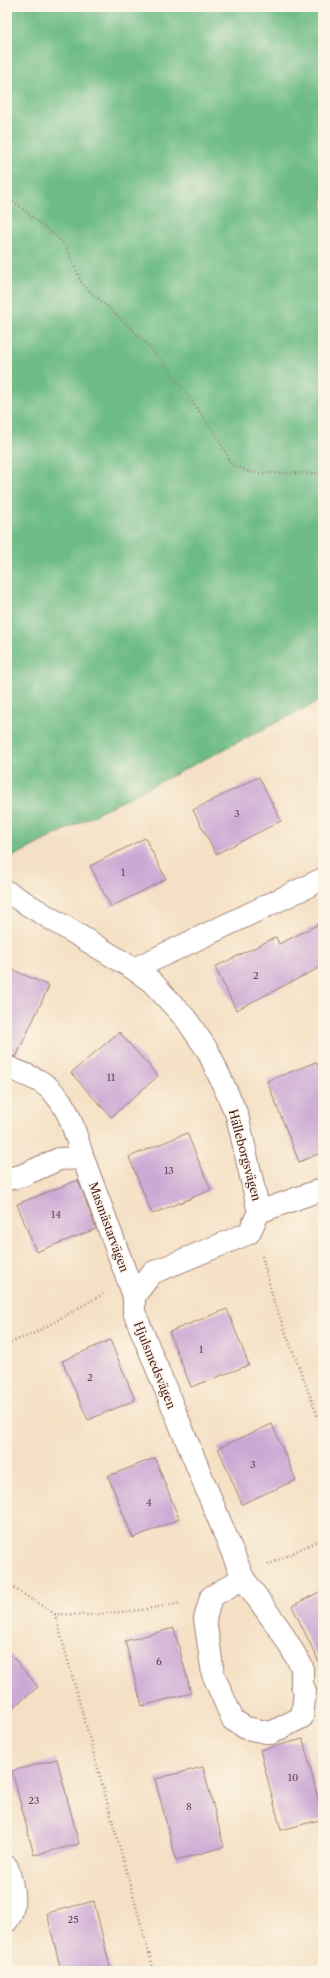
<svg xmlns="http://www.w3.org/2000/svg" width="330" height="1978" viewBox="0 0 330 1978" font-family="'Libre Caslon Text',serif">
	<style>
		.forest { fill: #6dbc86; stroke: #5c6e58 }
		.building { fill: #cca9d5 }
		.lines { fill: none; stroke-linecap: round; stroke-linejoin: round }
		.street-casing { stroke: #9f8078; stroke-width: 24 }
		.path { stroke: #9f8078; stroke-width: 2.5; stroke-dasharray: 1 3; stroke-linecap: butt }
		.street { stroke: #fff; stroke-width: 22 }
		.labels { text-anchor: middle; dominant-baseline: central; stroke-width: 3; stroke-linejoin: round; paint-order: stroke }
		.number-label { font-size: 10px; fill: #6a4256 }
		.street-label { font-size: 12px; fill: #4a1f2b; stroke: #fcf5e5 }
	</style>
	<rect width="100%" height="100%" fill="#fcf5e5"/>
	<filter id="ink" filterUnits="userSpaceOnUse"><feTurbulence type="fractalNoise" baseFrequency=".025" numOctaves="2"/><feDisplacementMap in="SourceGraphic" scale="8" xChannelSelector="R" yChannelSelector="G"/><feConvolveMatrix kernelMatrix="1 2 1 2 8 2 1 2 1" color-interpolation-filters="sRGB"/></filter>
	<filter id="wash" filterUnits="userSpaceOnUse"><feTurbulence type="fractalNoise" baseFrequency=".012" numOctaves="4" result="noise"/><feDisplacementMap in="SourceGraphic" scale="16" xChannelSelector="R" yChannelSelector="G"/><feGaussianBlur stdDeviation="0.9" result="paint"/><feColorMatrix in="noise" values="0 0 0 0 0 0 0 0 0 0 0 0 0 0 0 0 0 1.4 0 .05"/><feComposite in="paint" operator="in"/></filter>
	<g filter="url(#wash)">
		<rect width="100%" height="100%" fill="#f4e0c4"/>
		<path class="forest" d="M7,7H323V699L14,856L7,853Z"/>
		<g id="blocks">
			<path class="building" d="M259,777L281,821L216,854L193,810Z
				M145,838L166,879L111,907L90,866Z
				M323,922V966L236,1010L215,967L276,937L279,944Z
				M7,967L49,986L16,1057L7,1055Z
				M119,1032L158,1076L111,1117L71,1073Z
				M316,1062L323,1079V1152L299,1162L267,1081Z
				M187,1133L211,1190L152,1214L129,1157Z
				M78,1180L96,1229L36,1252L17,1204Z
				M227,1309L249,1365L191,1387L169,1332Z
				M110,1340L135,1400L88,1420L62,1361Z
				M272,1424L296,1480L242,1504L218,1448Z
				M155,1458L179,1519L133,1538L108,1476Z
				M323,1590V1670L292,1606Z
				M174,1628L191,1693L142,1706L125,1641Z
				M7,1650L38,1687L7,1712Z
				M303,1739L323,1819L281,1830L260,1750Z
				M57,1759L79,1844L34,1855L12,1771Z
				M203,1767L224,1847L176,1860L155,1779Z
				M94,1901L111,1971H61L47,1913Z"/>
		</g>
	</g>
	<g filter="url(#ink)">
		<use href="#blocks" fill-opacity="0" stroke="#9f8078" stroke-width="1"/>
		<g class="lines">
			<defs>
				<path id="street" d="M7,892L134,969L152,982L186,1019L208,1051L237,1115L259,1212L323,1189
					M134,969L323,879
					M7,1067C18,1072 31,1076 41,1082C68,1099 74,1130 83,1158L59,1159L21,1176L7,1179
					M83,1158L134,1296
					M243,1578L211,1597L205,1619L213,1674L233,1720L246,1728L271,1733L302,1717L305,1691L302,1685V1667L281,1631L243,1578L134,1312V1296L152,1273L249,1233L259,1212
					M7,1867C12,1882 18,1907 7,1921"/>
			</defs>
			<use href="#street" class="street-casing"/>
			<path class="path" d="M7,196L65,244L82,284L129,326L163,361L217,436L232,465L253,473H323
				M262,1256L274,1302L323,1430
				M7,1344L35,1333L103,1294
				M268,1565L323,1538
				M7,1584L55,1614L89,1615L141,1610L181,1603
				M55,1614L154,1971"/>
			<use href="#street" class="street"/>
		</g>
	</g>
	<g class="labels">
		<g class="number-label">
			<text x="237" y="813">3</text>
			<text x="123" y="872">1</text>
			<text x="256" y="975">2</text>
			<text x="111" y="1077">11</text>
			<text x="169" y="1170">13</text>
			<text x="56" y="1214">14</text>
			<text x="201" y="1349">1</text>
			<text x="90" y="1377">2</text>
			<text x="253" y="1464">3</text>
			<text x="149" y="1502">4</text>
			<text x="159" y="1661">6</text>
			<text x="293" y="1777">10</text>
			<text x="34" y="1800">23</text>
			<text x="189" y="1806">8</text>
			<text x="73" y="1919">25</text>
		</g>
		<g class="street-label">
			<text transform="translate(245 1155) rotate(75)">Hälleborgsvägen</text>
			<text transform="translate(109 1227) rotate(70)">Masmästarvägen</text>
			<text transform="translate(155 1365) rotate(68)">Hjulsmedsvägen</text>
		</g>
	</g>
	<rect width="330" height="1978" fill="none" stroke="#fcf5e5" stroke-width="24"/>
</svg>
